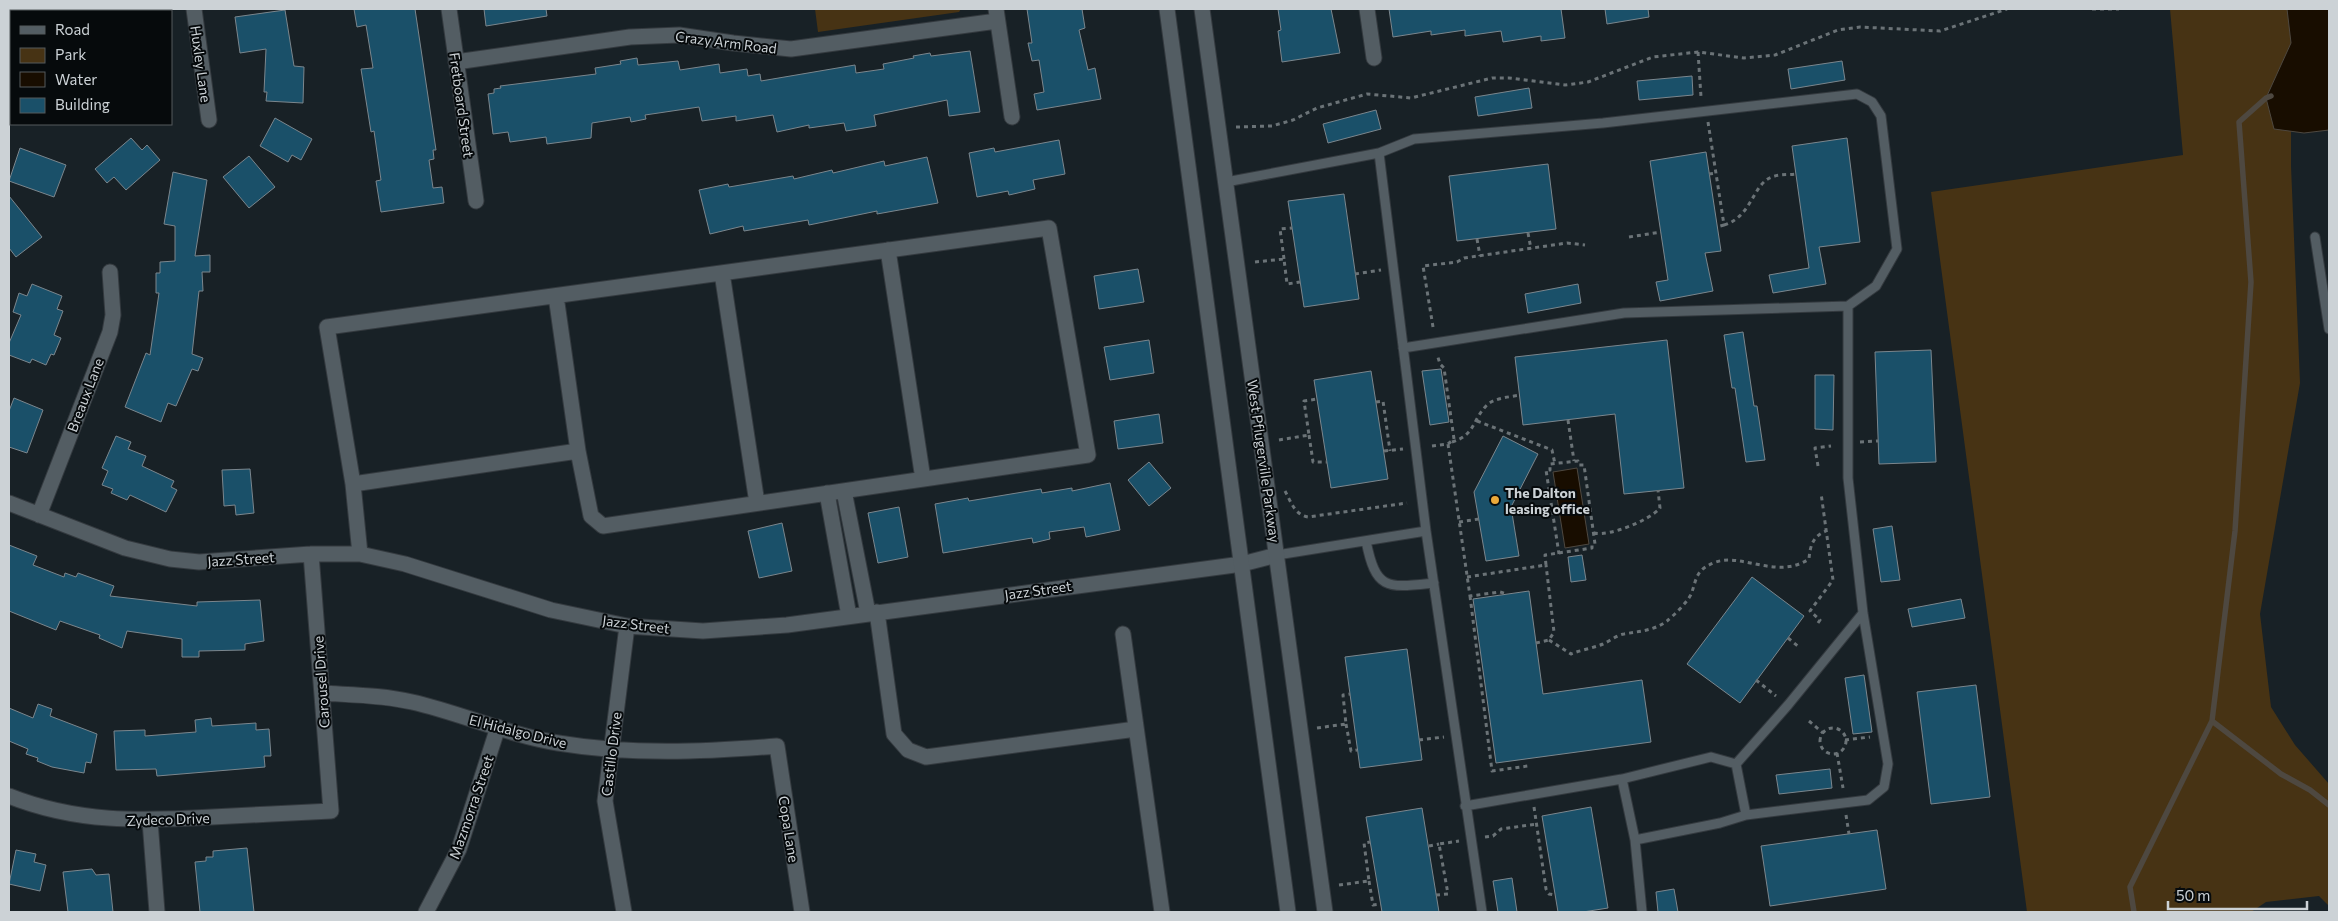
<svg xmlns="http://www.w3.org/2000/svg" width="2338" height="921" viewBox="0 0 2338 921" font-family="Commissioner,sans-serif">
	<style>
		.green { fill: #473314 }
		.water { fill: #180d00; stroke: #4e4840 }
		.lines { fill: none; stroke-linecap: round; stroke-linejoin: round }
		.stream { stroke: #4e4840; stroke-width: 5.5 }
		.building { fill: #1a5069; stroke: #7b868d }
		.service-casing { stroke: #343a3f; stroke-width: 11 }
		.minor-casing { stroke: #343a3f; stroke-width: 17 }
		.secondary-casing { stroke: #343a3f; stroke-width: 17 }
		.path { stroke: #6b7377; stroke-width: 3; stroke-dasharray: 4 4; stroke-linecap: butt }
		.service { stroke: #535d63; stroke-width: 9 }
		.minor { stroke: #535d63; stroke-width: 15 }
		.secondary { stroke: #535d63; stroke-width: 15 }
		.poi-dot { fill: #eca93a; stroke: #060a0c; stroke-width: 2 }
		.labels { text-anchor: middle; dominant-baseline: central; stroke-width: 4; stroke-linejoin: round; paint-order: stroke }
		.street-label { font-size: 14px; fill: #ccd2d6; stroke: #060a0c }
		.poi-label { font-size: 14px; font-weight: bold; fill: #ccd2d6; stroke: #060a0c; text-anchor: start }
	</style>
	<rect width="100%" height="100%" fill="#182126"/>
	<path class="green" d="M815,9H961L959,12L818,32Z
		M2170,9H2304L2291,44V166L2300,383L2260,614L2271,707L2295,745L2329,784V906L2319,896L2266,902L2251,912H2027L1931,192L2183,155Z"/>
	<path class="water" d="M2287,9H2329V130L2304,133L2274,129L2266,98L2291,43Z
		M1577,468L1589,544L1565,548L1553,472Z"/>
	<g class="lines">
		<path class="stream" d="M2212,721L2281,774L2310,790L2329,805
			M2134,912L2130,887L2212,721L2235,531L2251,282L2239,122L2266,98L2271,96"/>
	</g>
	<path class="building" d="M354,9H415L436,150H433L434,159L429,160L433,188L442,187L444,203L381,212L376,181L381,180L374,131L371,132L361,69L373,68L366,25L357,27Z
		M484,9H546L547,16L486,26Z
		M1027,9H1082L1085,28L1079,30L1088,70L1095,68L1101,99L1037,110L1034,94L1044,92L1039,60L1032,61L1028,43H1032Z
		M1278,9H1331L1340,53L1282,62L1278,31L1281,30Z
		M1389,9H1561L1565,38L1541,41V36L1503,42L1501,31L1465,36V30L1431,35V31L1393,37Z
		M1605,9H1648L1649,17L1607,24Z
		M285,10L294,66L304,67L303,103L266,101L267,92H264L266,49L240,53L235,17Z
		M970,51L980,112L949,116L947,100L874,115L876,126L846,131L844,123L809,128V125L777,132L773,115L736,121V116L702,121L699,107L645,115L646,119L631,122L630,117L592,123L591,138L547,144L546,137L510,142L508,132L493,134L488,94L494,93V89L501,88L500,86L596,74L595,68L621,64L620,61L637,58L638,65L678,61L680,70L719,64L720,73L747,69L748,76L760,74L761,81L855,65L856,73L884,69L883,64L914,58L913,56L930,53L931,56Z
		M1842,61L1845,80L1791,89L1788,69Z
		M1692,76L1693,95L1639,100L1637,81Z
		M1529,88L1532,108L1478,116L1475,97Z
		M1376,110L1381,129L1328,143L1323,124Z
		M275,118L312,139L301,160L292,155L288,162L260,146Z
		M131,138L142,150L147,145L160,160L126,190L114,177L107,183L95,169Z
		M1847,138L1860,242L1819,247L1826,284L1773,293L1769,275L1809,268L1792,146Z
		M1059,140L1065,174L1033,180L1035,189L1009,195L1008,191L977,197L969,153L994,148L995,152Z
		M20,148L66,165L54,197L9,181Z
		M1706,152L1721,251L1705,253L1713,291L1660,301L1656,282L1668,280L1650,161Z
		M249,156L275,187L249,208L223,177Z
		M927,157L938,203L877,214V211L809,225L808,220L744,231L743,226L710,234L699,190L728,184L729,187L793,176L794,179L832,170L833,173L884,161L885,166Z
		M1548,164L1556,229L1457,241L1449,176Z
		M173,172L207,180L195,256L210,255V272H202L203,291H199L192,354L203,358L198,371L192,369L176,406L168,403L161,422L125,407L146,353L150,355L159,293H156V273H160V262L175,261V226L164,224Z
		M1344,194L1359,299L1304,307L1288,201Z
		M9,196L42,237L16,257L9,248Z
		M1138,269L1144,302L1099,309L1094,276Z
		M32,284L62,296L57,309L63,311L54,335L61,338L54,355L51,354L46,365L32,359L30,363L9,355V343L21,315L13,312L19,293L27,296Z
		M1578,284L1581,303L1528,313L1525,294Z
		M1743,332L1754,406H1757L1765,460L1746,462L1735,388H1732L1724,335Z
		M1149,340L1154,373L1110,380L1104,347Z
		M1667,340L1684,488L1624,494L1615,414L1523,425L1515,357Z
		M1931,350L1936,462L1879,464L1875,352Z
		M1441,369L1449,422L1430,425L1422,371Z
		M1371,371L1388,479L1331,488L1314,380Z
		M1815,375H1834L1833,430L1815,429Z
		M14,398L43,410L27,453L9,447V411Z
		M1159,414L1163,443L1118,449L1114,421Z
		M116,436L131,442L128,449L146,456L142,466L174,481L171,487L177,490L166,512L130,495L127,500L111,493L113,489L102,485L108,471L102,468Z
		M1503,436L1538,454L1511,507L1519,556L1486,561L1474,492Z
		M1149,462L1171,488L1149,506L1128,480Z
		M250,469L254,513L236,515L235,505L224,506L222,470Z
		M1110,483L1120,530L1086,537L1084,527L1049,532L1050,539L1033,543L1032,538L943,553L935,504L968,498L969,501L1041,489L1042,493L1072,488V491Z
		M899,507L908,557L878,563L868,513Z
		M782,523L792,571L759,578L748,531Z
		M1892,526L1900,580L1881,582L1873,529Z
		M9,545L37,556L33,565L64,577L65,573L76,577L78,573L114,586L110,596L197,606V602L260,600L264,641L245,644V650L199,651V657H182V639L127,631L122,648L99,638L100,635L60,621L56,630L9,611Z
		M1582,555L1586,580L1571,582L1568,557Z
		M1752,577L1804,616L1740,703L1687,664Z
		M1529,591L1543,694L1642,680L1651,742L1496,763L1473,599Z
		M1961,599L1965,618L1912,627L1908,609Z
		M1407,649L1422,760L1360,768L1345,657Z
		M1864,675L1872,732L1853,734L1845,678Z
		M1976,685L1990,797L1931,804L1917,692Z
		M38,704L52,709L50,716L97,734L91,763L86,762L84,773L52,767L37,761L38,758L26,754L28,749L9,741V708L33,718Z
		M211,718L212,726L256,723V730L269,729L271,756H264L265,767L157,776L156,769L116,770L114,731L145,730V736L196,732L195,720Z
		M1830,769L1832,788L1779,794L1776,775Z
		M1591,807L1608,908L1583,912H1558L1542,816Z
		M1422,808L1439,912H1382L1366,817Z
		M1877,830L1886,889L1770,906L1761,846Z
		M247,848L254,912H200L195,862L206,861V857H213V851Z
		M16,850L36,854L34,862L46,865L40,891L9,884Z
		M92,869L96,875L109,874L113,912H68L63,872Z
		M1512,878L1517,912H1498L1493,881Z
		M1674,889L1678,912H1658L1656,892Z"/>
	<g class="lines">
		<defs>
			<path id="service" d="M1226,182L1379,153
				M2315,237L2329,329
				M1403,348L1624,313L1848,306
				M1366,541C1376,591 1387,588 1434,583
				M1277,555L1426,531
				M1736,764L1746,815
				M1622,779L1635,840
				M1465,806L1622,779L1711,757L1736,764L1788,705L1863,613
				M1482,912L1426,531L1379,153L1414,139L1603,123L1857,94L1872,102L1881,116L1897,249L1876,286L1848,306V478L1863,613L1888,764L1884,787L1868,800L1746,815L1720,823L1635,840L1642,912"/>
			<path id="minor" d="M194,9L209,120
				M449,9L476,201
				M996,9L1012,117
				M1367,9L1374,58
				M456,62L630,37L679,35L733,43L791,49L997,21
				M1049,228L1088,455L603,526L591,516L578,451L353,484L327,327Z
				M888,250L923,479
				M722,273L757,503
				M556,296L578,451
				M353,484L360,554
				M844,491L868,613
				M827,493L849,616
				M9,503L125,548L170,559L199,562L311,554H360L405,564L551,610L627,626L703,631L787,625L1242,564L1277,555
				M39,515L110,332L113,315L110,272
				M877,612L894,734L908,750L926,757L1136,729
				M1123,634L1162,912
				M322,693C352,695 382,695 412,702C461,713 508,735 558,743C630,755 704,752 777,746L802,912
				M9,796C77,823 140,821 212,817C252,815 291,813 331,811L311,554
				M150,821L157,912
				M426,912L459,849L498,727
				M624,912L605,801L627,626"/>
			<path id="secondary" d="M1167,9L1288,912
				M1202,9L1325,912"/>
		</defs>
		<use href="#service" class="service-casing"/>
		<use href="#minor" class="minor-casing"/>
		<use href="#secondary" class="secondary-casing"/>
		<path class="path" d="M2092,9H2119
			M1698,52L1701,97
			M1708,122L1724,225L1717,227
			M1236,127L1272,126L1293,120L1317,108L1367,94L1411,98L1492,78H1509L1565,85L1588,82L1653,57L1698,52L1744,58L1775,55L1838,30L1860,27L1940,31L2007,9
			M1709,174L1717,173
			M1724,225C1752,217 1753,183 1772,177C1779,174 1788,175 1796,174
			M1528,233L1531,249
			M1629,237L1661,232
			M1477,239L1480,256
			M1284,259L1280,229L1292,228
			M1255,262L1284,259L1287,284L1300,282
			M1355,274L1381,270
			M1433,327L1423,266L1457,262L1464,258L1567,243L1585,245
			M1376,402L1383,401L1390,451
			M1568,420L1574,461
			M1477,421L1552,450L1555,464
			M1309,435L1313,462H1327
			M1279,440L1309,435L1304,401L1317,399
			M1452,442C1475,435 1472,421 1486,406C1493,398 1510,397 1520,395
			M1860,442L1878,441
			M1448,444L1470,596L1500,592L1507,594
			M1432,446L1448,444L1454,439L1444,368L1440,364L1437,354
			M1384,451L1403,449
			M1818,466L1815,448L1831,446
			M1285,491C1291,502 1295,515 1308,517L1407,503
			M1459,522L1479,519
			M1594,533C1609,537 1650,520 1660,508L1658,490
			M1467,577L1546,565L1545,555L1592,548V545L1595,544L1584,465H1579L1578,461L1550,464V470H1546L1559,554
			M1470,596L1492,771L1528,766
			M1818,623L1820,620L1810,611L1833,580L1821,493
			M1788,638L1799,647
			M1549,640L1571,654C1581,650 1593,648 1603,644C1610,641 1617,635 1624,634C1640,631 1653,631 1667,621C1674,615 1689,601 1692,592C1697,576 1697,569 1716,562C1743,553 1777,580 1809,559C1810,546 1813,536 1826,531
			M1536,643L1549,640L1554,632L1546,565
			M1756,680L1776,696
			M1809,721L1823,733
			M1346,724L1351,751L1357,750
			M1317,728L1346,724L1343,695L1350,694
			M1820 741a13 13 0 1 1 26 0a13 13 0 1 1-26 0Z
			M1419,740L1444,737
			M1845,740L1870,737
			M1837,753L1843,788
			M1534,807L1546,889L1549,894L1555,895
			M1846,815L1849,834
			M1485,837L1493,836L1501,829L1537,824
			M1429,846L1439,844
			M1369,881L1373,905L1381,904
			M1339,885L1369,881L1364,843L1370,842
			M1436,895L1448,894L1439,844L1459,841"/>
		<use href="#service" class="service"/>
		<use href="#minor" class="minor"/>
		<use href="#secondary" class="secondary"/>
	</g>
	<circle class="poi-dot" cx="1495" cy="500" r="5"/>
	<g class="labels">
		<g class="street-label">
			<text transform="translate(726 42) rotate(7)">Crazy Arm Road</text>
			<text transform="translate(201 64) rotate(82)">Huxley Lane</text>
			<text transform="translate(462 105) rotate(82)">Fretboard Street</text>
			<text transform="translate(85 395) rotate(-69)">Breaux Lane</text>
			<text transform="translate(1264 461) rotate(82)">West Pflugerville Parkway</text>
			<text transform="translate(241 559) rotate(-4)">Jazz Street</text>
			<text transform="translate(1038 590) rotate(-8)">Jazz Street</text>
			<text transform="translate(636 624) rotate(7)">Jazz Street</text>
			<text transform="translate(321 682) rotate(-94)">Carousel Drive</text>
			<text transform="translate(518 731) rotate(14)">El Hidalgo Drive</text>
			<text transform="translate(611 754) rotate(-83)">Castillo Drive</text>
			<text transform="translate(471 807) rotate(-71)">Mazmorra Street</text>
			<text transform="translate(168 819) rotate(-2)">Zydeco Drive</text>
			<text transform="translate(789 829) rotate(81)">Copa Lane</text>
		</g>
		<g class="poi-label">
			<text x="1505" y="492">The Dalton<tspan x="1505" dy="16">leasing office</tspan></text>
		</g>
	</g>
	<rect width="2338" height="921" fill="none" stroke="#ccd2d6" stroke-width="20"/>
	<rect x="10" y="10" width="162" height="115" fill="#060a0c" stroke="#555a5d"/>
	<rect x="20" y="26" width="25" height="8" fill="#535d63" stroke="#555a5d"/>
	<text x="55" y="35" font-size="15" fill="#ccd2d6">Road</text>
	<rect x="20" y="48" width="25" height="15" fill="#473314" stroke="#555a5d"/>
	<text x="55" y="60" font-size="15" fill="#ccd2d6">Park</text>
	<rect x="20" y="72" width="25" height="15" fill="#180d00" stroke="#555a5d"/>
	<text x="55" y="85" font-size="15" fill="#ccd2d6">Water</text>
	<rect x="20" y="98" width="25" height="15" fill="#1a5069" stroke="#555a5d"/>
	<text x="55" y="110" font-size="15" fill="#ccd2d6">Building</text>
	<path d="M2168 901v8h139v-8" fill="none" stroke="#ccd2d6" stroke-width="2.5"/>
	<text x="2176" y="901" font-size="15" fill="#ccd2d6" stroke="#060a0c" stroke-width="4" paint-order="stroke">50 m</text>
</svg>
